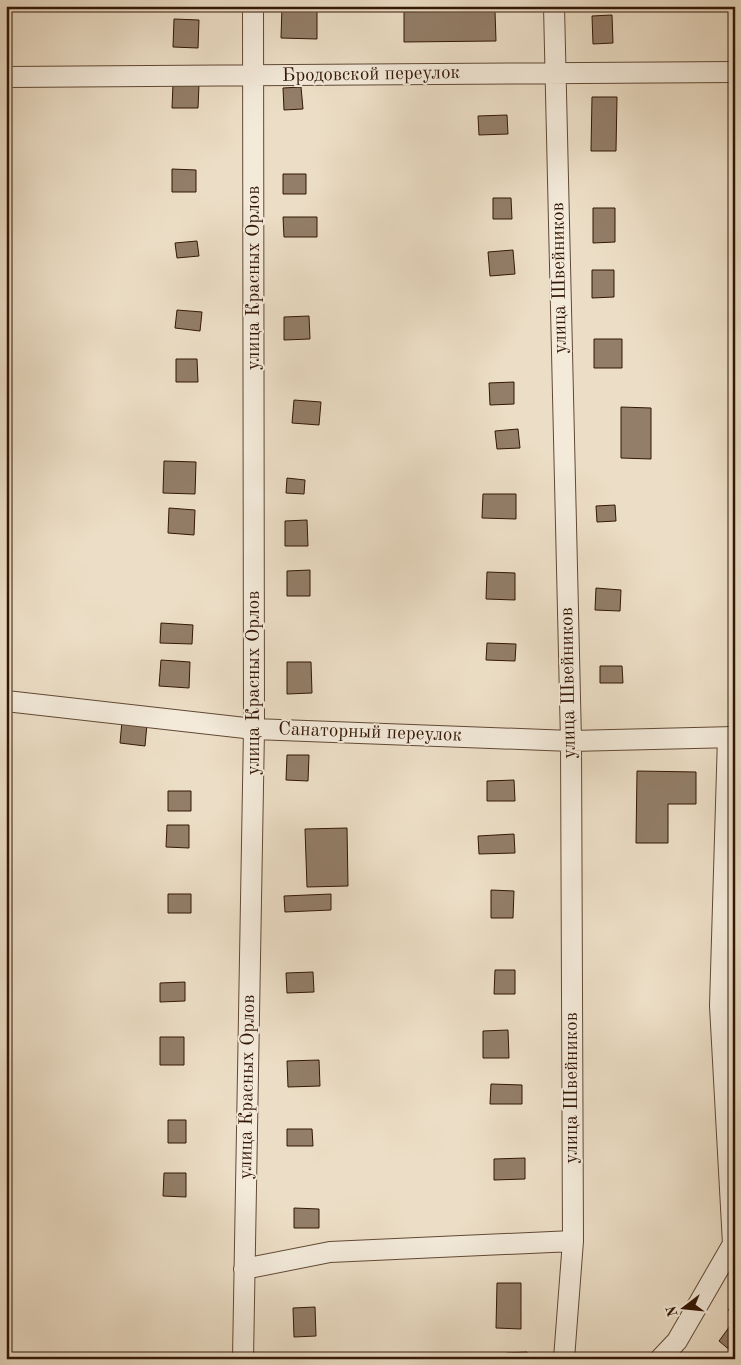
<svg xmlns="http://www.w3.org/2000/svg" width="741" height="1365" viewBox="0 0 741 1365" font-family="'Old Standard TT',serif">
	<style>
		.building { fill: #937e69; stroke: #331705 }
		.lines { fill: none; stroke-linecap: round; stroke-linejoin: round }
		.minor-casing { stroke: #614935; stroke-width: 22 }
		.minor { stroke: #f3eada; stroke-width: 20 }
		.labels { text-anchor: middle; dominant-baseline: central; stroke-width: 4; stroke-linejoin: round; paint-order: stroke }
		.street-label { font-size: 19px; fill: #331705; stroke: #f3eada }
	</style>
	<rect width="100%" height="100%" fill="#ecdec6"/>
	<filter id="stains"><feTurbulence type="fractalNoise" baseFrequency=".004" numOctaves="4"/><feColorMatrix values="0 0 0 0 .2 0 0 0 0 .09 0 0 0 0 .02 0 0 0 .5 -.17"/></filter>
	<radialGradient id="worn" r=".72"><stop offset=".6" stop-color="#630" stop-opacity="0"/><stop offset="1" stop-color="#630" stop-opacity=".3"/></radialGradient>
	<path class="building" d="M282,6H317V39L281,38Z
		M495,11L496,41L404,42V12Z
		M612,15L613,43L593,44L592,16Z
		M174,19L199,20L198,48L173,47Z
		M173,84H199L198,108H172Z
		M301,87L303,109L284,110L283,88Z
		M592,97H617L616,151H591Z
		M507,115L508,134L479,135L478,116Z
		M172,169L196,170V192H172Z
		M283,174H306V194H283Z
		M493,198H511L512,219H493Z
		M593,208H615V242L593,243Z
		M283,217H317V237H284Z
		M197,241L199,256L177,258L175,243Z
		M513,250L515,274L490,276L488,252Z
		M592,270H614V297L592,298Z
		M177,310L202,312L200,331L175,328Z
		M309,316L310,339L284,340V317Z
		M594,339H622V368H594Z
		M176,359H197L198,382H176Z
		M514,382V404L490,405L489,383Z
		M294,400L321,402L319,425L292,423Z
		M621,407L651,408V459L621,458Z
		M518,429L520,448L497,449L495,431Z
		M164,461L196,462L195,494L163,493Z
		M287,478L305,480L304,494L286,493Z
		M483,494H516V519L482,518Z
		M615,505L616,521L597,522L596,506Z
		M169,508L195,510L194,535L168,533Z
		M307,520L308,546H285V521Z
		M310,570V596H287V571Z
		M487,572L515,573V600L486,599Z
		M596,588L621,590L620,611L595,610Z
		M161,623L193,625L192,644L160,643Z
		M487,643L516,644L515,661L486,660Z
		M161,660L190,662L189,688L159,686Z
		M287,662H311L312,693L287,694Z
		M600,666H622L623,683H600Z
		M122,721L147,724L145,746L120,743Z
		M287,755H309L308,781L286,780Z
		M637,771L696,772V804H668V843H636Z
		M514,780L515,801H487V781Z
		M168,791H191V811H168Z
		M167,825H189V848L166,847Z
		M347,828L348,886L307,887L305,829Z
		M514,834L515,853L479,854L478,836Z
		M491,890L514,891L513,918H491Z
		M168,894H191V913H168Z
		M331,894V910L285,912L284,896Z
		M495,970H515V994H494Z
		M313,972L314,992L287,993L286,973Z
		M185,982V1001L160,1002V983Z
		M508,1030L509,1058H483V1031Z
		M160,1037H184V1065H160Z
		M319,1060L320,1086L288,1087L287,1061Z
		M491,1084L522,1085V1104H490Z
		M168,1120H186V1143H168Z
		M287,1129H312L313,1146H287Z
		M525,1158V1179L494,1180V1159Z
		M164,1173H186V1197L163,1196Z
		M294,1208L319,1209V1228H294Z
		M497,1283H521V1329L496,1328Z
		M734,1301H735V1315L728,1310Z
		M315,1307L316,1336L294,1337L293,1308Z
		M730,1326L735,1329V1346L731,1351L719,1341Z
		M527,1352L528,1359H506V1353Z"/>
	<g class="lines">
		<defs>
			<path id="minor" d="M554,6L571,741L573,1241L564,1359
				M6,77L735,72
				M6,701L254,729L571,741L735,737
				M244,1269L330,1252L573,1241
				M243,1359L254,729L253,6
				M660,1359L677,1341L733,1244L720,1006L728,737"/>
		</defs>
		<use href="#minor" class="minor-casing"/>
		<use href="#minor" class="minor"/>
	</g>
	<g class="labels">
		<g class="street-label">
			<text transform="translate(371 75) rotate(-1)">Бродовской переулок</text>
			<text transform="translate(254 278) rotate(-90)">улица Красных Орлов</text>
			<text transform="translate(560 278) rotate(-91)">улица Швейников</text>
			<text transform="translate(254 683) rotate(-90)">улица Красных Орлов</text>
			<text transform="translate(569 683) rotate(-91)">улица Швейников</text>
			<text transform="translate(370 733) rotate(2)">Санаторный переулок</text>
			<text transform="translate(248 1087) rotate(-89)">улица Красных Орлов</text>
			<text transform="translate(572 1088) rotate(-90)">улица Швейников</text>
		</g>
	</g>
	<rect width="741" height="1365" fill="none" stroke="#ecdec6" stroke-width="25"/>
	<rect x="8" y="8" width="726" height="1350" fill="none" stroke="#331705" stroke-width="2.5"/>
	<rect x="12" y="12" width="716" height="1340" fill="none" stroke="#331705"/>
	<g transform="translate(684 1308) rotate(254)" stroke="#f3eada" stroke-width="4" paint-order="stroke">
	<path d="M0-4L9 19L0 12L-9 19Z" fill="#331705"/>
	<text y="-8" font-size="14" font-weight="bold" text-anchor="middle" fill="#331705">N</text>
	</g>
	<rect width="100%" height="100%" filter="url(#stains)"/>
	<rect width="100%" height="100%" fill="url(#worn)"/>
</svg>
